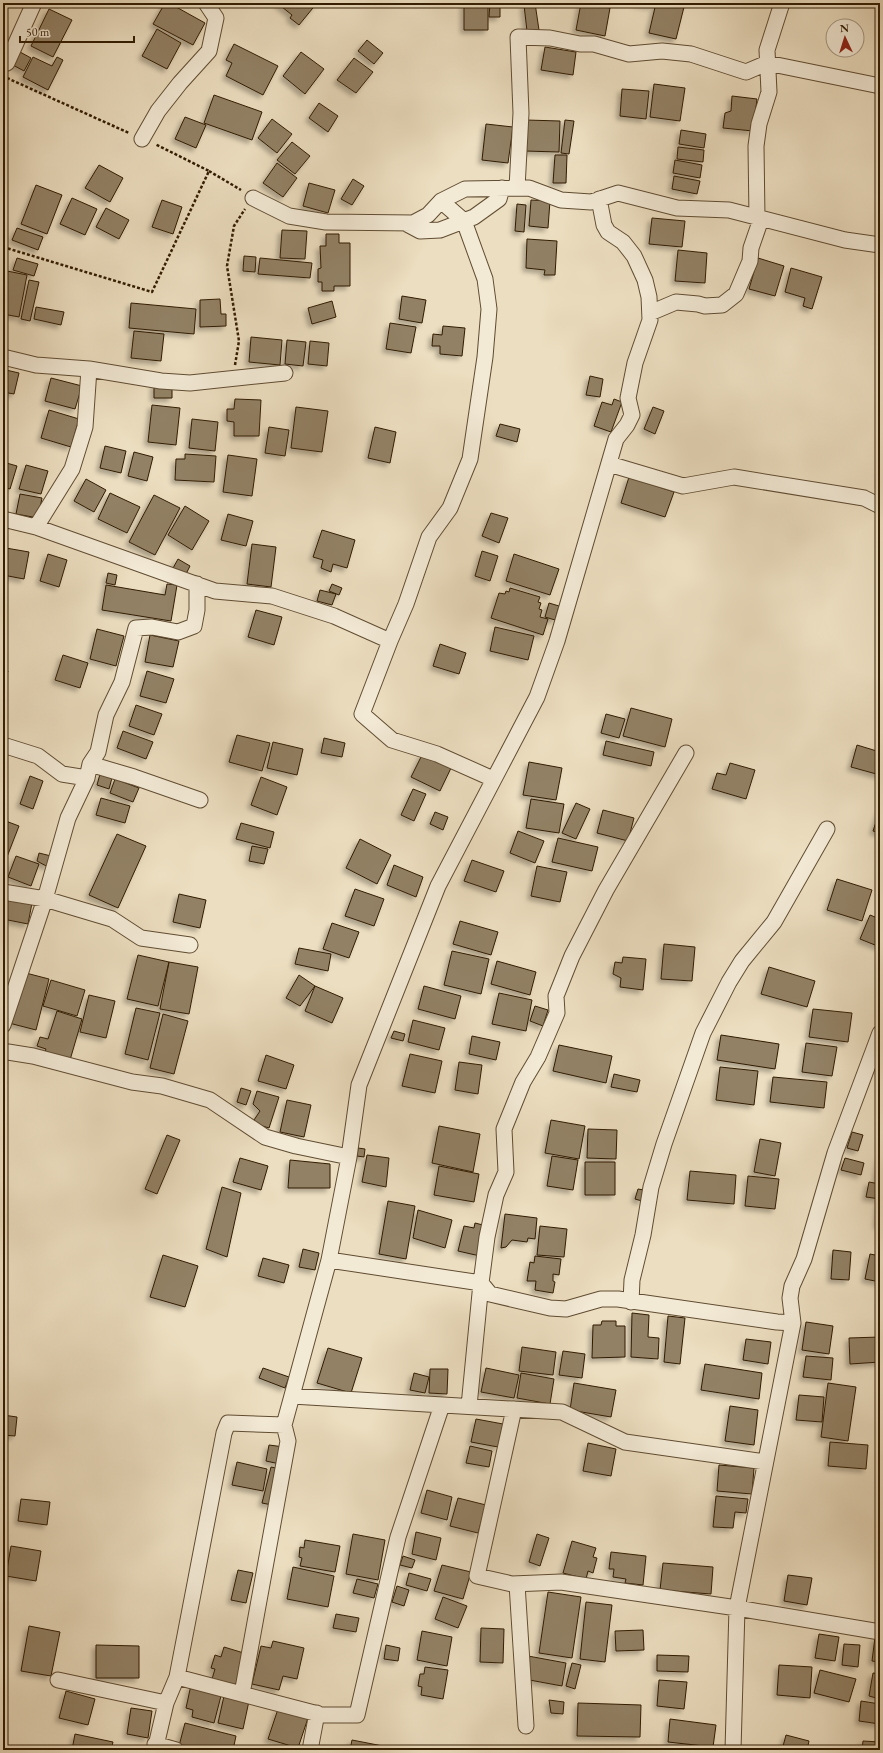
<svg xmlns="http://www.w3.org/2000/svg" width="883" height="1753" viewBox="0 0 883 1753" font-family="'EB Garamond',serif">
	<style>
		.building { fill: #928165; stroke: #311c02; filter: url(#shadow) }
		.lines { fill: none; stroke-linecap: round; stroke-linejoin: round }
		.minor-casing { stroke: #604c32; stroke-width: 17 }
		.path { stroke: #311c02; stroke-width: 2.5; stroke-dasharray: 3 2; stroke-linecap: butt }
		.minor { stroke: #f3ead6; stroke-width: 15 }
	</style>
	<defs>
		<filter id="shadow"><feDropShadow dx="-3.5" dy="3.5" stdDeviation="2" flood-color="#0004"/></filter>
	</defs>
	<rect width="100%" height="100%" fill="#ecdec0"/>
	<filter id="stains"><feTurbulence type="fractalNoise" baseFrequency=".005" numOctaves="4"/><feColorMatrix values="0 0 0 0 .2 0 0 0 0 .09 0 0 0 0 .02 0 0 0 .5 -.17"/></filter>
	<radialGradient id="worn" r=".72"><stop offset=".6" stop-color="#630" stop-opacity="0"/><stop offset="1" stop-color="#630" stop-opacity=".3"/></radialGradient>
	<path class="building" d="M165,3H169L205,23L193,45L153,24Z
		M277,3H317L299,25L290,18L292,15Z
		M464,3H488V30H464Z
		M490,3H500V17H489Z
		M535,3L539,30L527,31L524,5Z
		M581,3L610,8L605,36L576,30Z
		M635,3H653L652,6Z
		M656,3H685L676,39L649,33Z
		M49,9L72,20L53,57L31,46Z
		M157,29L181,43L167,69L142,56Z
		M367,40L383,53L374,64L358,51Z
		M234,44L278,66L263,95L226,76L232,63L226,60Z
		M545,47L576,52L573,75L541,70Z
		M20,52L31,58L24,71L13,65Z
		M301,52L324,69L305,94L283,76Z
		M33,57L52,66L57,57L63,60L48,90L23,77Z
		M354,58L373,72L356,93L337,80Z
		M654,84L685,88L680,121L650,117Z
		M622,89L649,91L646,119L620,116Z
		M214,95L262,112L252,140L204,123Z
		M732,96L757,99L753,131L723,128L725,113L731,111Z
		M319,103L338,116L328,132L309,118Z
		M185,117L206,125L196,148L175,139Z
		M272,119L292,134L277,153L258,138Z
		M526,120L560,121L559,152L525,151Z
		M565,120L574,121L569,154L561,153Z
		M486,124L513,127L508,163L482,160Z
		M681,130L706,134L704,148L679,144Z
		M292,142L310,156L295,174L277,160Z
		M678,147L704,150L703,162L677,159Z
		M555,155H567L566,183H553Z
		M675,160L702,165L700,178L673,173Z
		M277,163L297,178L283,197L263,183Z
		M99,165L123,178L110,202L85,188Z
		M674,176L700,181L697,194L672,189Z
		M353,179L364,186L352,205L341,199Z
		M309,183L335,190L328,213L303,206Z
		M36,185L62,195L47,234L21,224Z
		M72,198L97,209L85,235L60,224Z
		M162,200L182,207L173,234L152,227Z
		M531,200L550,201L548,228L529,226Z
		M517,204L526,205L524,232L515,231Z
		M106,208L129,220L119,239L96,227Z
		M652,218L685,221L682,247L649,244Z
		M17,228L43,237L38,250L12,240Z
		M282,230L307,231L305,259L280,258Z
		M326,234H339V243H350V286H334V291H322V282H318V269L321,268L320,246H326Z
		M527,239L557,241L555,275H544L545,270L526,268Z
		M678,250L707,253L705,283L675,281Z
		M244,256L256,257L255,272L243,271Z
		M17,258L38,264L34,276L13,270Z
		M260,258L312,263L310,278L258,274Z
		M758,258L784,266L775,296L749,289Z
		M791,268L822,277L812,309L803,306L805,298L785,292Z
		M7,271L27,275L19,317L3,314V293Z
		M29,280L39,282L30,321L21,319Z
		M402,296L426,300L422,323L399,319Z
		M220,299L221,314H226V326L200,327V300Z
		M332,301L336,317L312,324L308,308Z
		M131,303L196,309L194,334L129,328Z
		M36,307L64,312L61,325L34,319Z
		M390,323L416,327L411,353L386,349Z
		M443,326L465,328L462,356L440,354V346H432L433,334L442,335Z
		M134,331L164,334L161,361L131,358Z
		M251,337L282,340L280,365L249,362Z
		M287,340L306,342L303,366L285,364Z
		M310,341L329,343L327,366L308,364Z
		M6,370L19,373L14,394L3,392Z
		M590,376L603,379L600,397L586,395Z
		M51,378L82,386L75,409L45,401Z
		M154,384L172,385V398H154Z
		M235,399L261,400L259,436H234V422L227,421V409H234Z
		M614,399L622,402L611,432L594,426L602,402L612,405Z
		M152,405L180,408L176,445L148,442Z
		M296,407L328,411L322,452L291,448Z
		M653,407L664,411L655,434L644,429Z
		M49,410L79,419L71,447L41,438Z
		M192,419L218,422L215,451L189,448Z
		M500,424L520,429L517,442L496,436Z
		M269,427L289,430L285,456L265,453Z
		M375,427L396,432L390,463L368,458Z
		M105,446L126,451L121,473L100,468Z
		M134,452L153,457L147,481L128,476Z
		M185,454L216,456L214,482L175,480L176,459H185Z
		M228,455L257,459L252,496L223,492Z
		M3,462L17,466L10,489L3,487Z
		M26,465L48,471L41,494L19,489Z
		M629,477L674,492L665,517L621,503Z
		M86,479L106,490L94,512L74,501Z
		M110,493L140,507L127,533L98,519Z
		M20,494L42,498L38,518L16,514Z
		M154,495L180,508L155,555L129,542Z
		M185,506L209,521L192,550L168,535Z
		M491,513L508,518L499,543L482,536Z
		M228,514L253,521L246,546L221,540Z
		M322,530L355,540L347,568L333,564L331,572L321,568L323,560L313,557Z
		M252,544L276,547L271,587L247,584Z
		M6,548L29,552L24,579L3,575Z
		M482,551L498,556L490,581L475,576Z
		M48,554L67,560L59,587L40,581Z
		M514,554L559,569L550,595L506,581Z
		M178,559L190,566L185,576L172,570Z
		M108,573L117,575L115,585L106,583Z
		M167,584L177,585L171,621L102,610L106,585L165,595Z
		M332,584L342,588L339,595L329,591Z
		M510,588L540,597L538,602L541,603L539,609L542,610L540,617L548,619L543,635L491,618L499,593L505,594L506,591L509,592Z
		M320,590L336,594L332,605L317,601Z
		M549,603L559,606L555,620L545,617Z
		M256,610L282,617L274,645L248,637Z
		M495,627L534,636L528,660L490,651Z
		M97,629L124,636L116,666L90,659Z
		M150,635L179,641L173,667L145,662Z
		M440,644L466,653L459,674L433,666Z
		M63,655L88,663L80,688L55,680Z
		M3,670L8,671L3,686Z
		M147,671L174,679L166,703L140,696Z
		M136,705L162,714L154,735L129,726Z
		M631,708L672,719L665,747L623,736Z
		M606,714L625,719L619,738L601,733Z
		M123,731L153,742L146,759L117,748Z
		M237,735L270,743L262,771L229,762Z
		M324,738L345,743L342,757L321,753Z
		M606,741L654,752L651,766L603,755Z
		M273,742L303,749L297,775L267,768Z
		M857,745L880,752V775L851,767Z
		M423,753L452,766L440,791L411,777Z
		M529,762L562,768L556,800L523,795Z
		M730,763L755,770L746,799L712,789L717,773L726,775Z
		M100,774L112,778L109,789L97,785Z
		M30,776L43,781L33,809L20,804Z
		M261,777L287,787L277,815L251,805Z
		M115,779L139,788L133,802L110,793Z
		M413,789L426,794L414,821L401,815Z
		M101,798L130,806L125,823L96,815Z
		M531,799L564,804L559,833L526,828Z
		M576,803L590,809L576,839L562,833Z
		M603,810L634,818L628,841L597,833Z
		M880,810V833L873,831Z
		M435,812L448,817L443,830L430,824Z
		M3,820L19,826L5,862H3Z
		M241,823L274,832L270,848L236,839Z
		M518,831L544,841L535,863L510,853Z
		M117,834L146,846L118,908L89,895Z
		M558,838L598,847L592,871L552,862Z
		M360,839L391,855L377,884L346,868Z
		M252,846L268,849L264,864L249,861Z
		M39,853L51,856L48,867L37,861Z
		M16,856L39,864L31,886L8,877Z
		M472,860L504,871L496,892L464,881Z
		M394,865L423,877L416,897L387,885Z
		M537,866L567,872L560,902L531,896Z
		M837,879L872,890L862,921L827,910Z
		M355,889L384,899L374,926L345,916Z
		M179,894L206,900L200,928L173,922Z
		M7,898L32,903L28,924L3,919Z
		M870,915L880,919V947L860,939Z
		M460,921L498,932L491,955L453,944Z
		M332,923L359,932L349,958L323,949Z
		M664,944L695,947L692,981L661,979Z
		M299,948L331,954L328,971L295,964Z
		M452,951L489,959L481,994L444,985Z
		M138,955L169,962L158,1006L127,999Z
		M623,957L646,959L643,990L620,987L621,978L613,974L615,962L622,963Z
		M497,961L536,972L530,995L491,984Z
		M169,962L198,967L189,1014L160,1009Z
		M769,967L815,981L807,1007L761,994Z
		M22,972L49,979L36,1030L9,1023Z
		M299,975L315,986L300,1006L286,998Z
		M51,980L85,990L77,1016L43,1006Z
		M315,986L343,998L332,1023L305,1011Z
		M424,986L461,996L455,1019L418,1009Z
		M499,993L532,1000L526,1031L492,1024Z
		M89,995L115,1001L106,1038L80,1032Z
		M535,1006L548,1010L543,1026L530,1021Z
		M136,1008L160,1013L148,1060L125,1054Z
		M813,1009L852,1013L848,1042L809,1037Z
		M57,1011L82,1019L70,1060L45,1052L46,1049L37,1046L40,1037L48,1039Z
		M163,1014L188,1021L174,1074L150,1068Z
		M413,1020L445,1028L439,1050L408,1042Z
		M394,1031L405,1034L403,1041L391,1038Z
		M721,1035L779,1044L775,1069L717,1060Z
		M472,1036L500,1042L496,1060L469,1054Z
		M806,1043L837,1047L832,1076L802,1072Z
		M559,1045L612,1056L606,1083L553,1071Z
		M410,1054L442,1061L435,1093L402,1086Z
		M266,1055L294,1065L286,1089L258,1081Z
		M459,1062L482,1065L478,1094L455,1090Z
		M720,1067L758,1071L754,1105L716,1100Z
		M614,1074L640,1080L637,1092L611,1087Z
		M773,1077L827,1082L824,1108L770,1102Z
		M241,1088L251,1091L246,1105L237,1102Z
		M257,1091L279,1097L269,1128L252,1123L260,1111L253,1104Z
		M287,1100L311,1105L304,1137L280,1132Z
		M551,1120L585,1126L579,1159L545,1153Z
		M439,1126L480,1134L473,1172L432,1163Z
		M588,1129L617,1130L616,1159L587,1158Z
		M852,1132L863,1135L858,1151L847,1148Z
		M167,1135L180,1140L157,1194L145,1189Z
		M760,1139L781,1143L775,1176L754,1172Z
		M358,1148L365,1149L364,1157L357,1156Z
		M367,1155L389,1158L386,1187L362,1182Z
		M552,1156L578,1160L573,1190L547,1186Z
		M880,1157V1180H876Z
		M240,1158L268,1166L261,1190L233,1182Z
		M845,1158L864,1163L861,1175L841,1170Z
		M290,1160L330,1164V1188H288Z
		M585,1162H615V1195H585Z
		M439,1166L479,1174L474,1202L434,1195Z
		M690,1171L736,1175L734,1204L687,1200Z
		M748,1176L779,1179L775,1209L745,1206Z
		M869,1182L880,1184V1199L866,1197Z
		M222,1187L241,1193L227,1257L206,1249Z
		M638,1189L644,1190L642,1201L635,1199Z
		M388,1201L415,1206L406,1259L379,1254Z
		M879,1202H880V1225H877Z
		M418,1210L452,1220L445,1248L413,1238Z
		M505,1214L537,1218L535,1239L528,1238L527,1242L512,1240L506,1247L501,1248Z
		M475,1223L487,1226L480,1256L458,1251L464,1226L474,1228Z
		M540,1226L567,1229L564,1257L537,1255Z
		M303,1249L319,1253L315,1270L299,1267Z
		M833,1250L851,1252L849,1280L831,1279Z
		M870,1254L880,1256V1282L865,1279Z
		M163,1255L198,1266L185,1307L150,1297Z
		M535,1256L561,1259L559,1275L553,1274V1281L555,1282L553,1293L535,1290L536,1281H527L530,1262L534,1263Z
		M263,1258L289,1265L284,1283L258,1276Z
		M632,1313L649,1315L648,1337L659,1338L658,1359L631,1357Z
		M668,1316L685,1318L680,1364L664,1362Z
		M602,1321H616V1326H625V1357L592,1358L593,1325H601Z
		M806,1322L833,1326L829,1354L802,1350Z
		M880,1337V1362L850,1364L849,1338Z
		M746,1339L771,1342L768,1364L743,1360Z
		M522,1347L556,1352L553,1375L519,1371Z
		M328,1348L362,1358L351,1393L317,1383Z
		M563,1351L585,1354L582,1378L559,1375Z
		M806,1356L833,1358L831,1380L803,1377Z
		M705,1364L762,1373L759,1399L701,1390Z
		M263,1368L289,1377L285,1388L259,1378Z
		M486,1368L519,1375L514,1398L481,1392Z
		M430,1369H448L447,1394L429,1393Z
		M414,1373L429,1377L425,1393L410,1390Z
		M521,1373L554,1379L550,1404L517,1398Z
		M574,1383L616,1390L611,1417L570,1410Z
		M828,1383L856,1387L848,1441L821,1437Z
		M799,1395L824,1397L822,1422L796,1420Z
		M730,1406L758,1410L754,1445L725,1441Z
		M3,1415L17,1417L15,1436L3,1435Z
		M476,1419L503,1424L498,1447L471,1442Z
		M830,1442L868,1445L866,1469L828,1466Z
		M588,1443L616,1449L611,1476L583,1471Z
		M269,1445L284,1447L280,1464L266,1461Z
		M470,1446L492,1451L489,1467L466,1463Z
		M237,1462L267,1469L263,1491L232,1485Z
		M719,1465L754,1468L752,1494L717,1491Z
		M271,1467L280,1469L272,1505L262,1503Z
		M427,1490L452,1497L447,1520L421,1513Z
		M716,1496L748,1499L746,1513L735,1512L733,1528L713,1527Z
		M458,1498L486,1505L478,1533L450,1526Z
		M21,1499L50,1502L47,1525L18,1521Z
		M416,1532L441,1538L436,1560L412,1554Z
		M353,1534L385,1540L378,1580L346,1574Z
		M537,1534L549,1538L540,1566L529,1562Z
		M305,1540L340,1546L335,1572L300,1566L302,1558L299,1557L300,1547L304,1548Z
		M572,1541L596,1548L593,1557L597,1558L593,1573L588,1571L586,1579L563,1573Z
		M11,1546L41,1551L36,1581L6,1576Z
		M611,1552L646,1556L643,1585L625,1583L626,1579L613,1577L614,1569H609Z
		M403,1556L415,1560L412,1568L400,1565Z
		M663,1563L713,1567L711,1594L660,1590Z
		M442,1565L471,1572L463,1599L434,1591Z
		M293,1567L334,1576L328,1607L287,1599Z
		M238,1570L253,1573L246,1603L231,1600Z
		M409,1573L431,1579L427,1591L406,1585Z
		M788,1575L812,1578L807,1605L784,1601Z
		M357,1579L378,1584L374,1598L353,1593Z
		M397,1586L409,1590L404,1606L392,1602Z
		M548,1592L581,1597L572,1658L539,1653Z
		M443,1597L467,1606L458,1628L435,1619Z
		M586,1602L612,1605L605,1662L580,1659Z
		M336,1614L359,1618L356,1632L333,1628Z
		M29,1626L60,1632L51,1676L21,1671Z
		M481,1628L504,1629L503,1663L480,1662Z
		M643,1630L644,1650L616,1651L615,1631Z
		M422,1631L452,1637L447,1666L417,1660Z
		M819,1634L839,1637L835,1661L815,1658Z
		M875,1637L880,1638V1662L872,1661Z
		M273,1641L304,1648L297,1679L283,1676L279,1690L252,1684L261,1646L271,1648Z
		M844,1644L860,1645L858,1667L842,1665Z
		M96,1645L139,1646V1678H96Z
		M386,1645L400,1648L398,1661L384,1659Z
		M224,1647L247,1654L236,1687L212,1679L215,1669L211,1668L215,1655L221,1657Z
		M657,1655L689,1656L688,1672L657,1671Z
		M528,1656L566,1663L562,1686L524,1679Z
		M572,1663L581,1665L575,1689L566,1686Z
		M779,1665L812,1667L810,1698L777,1695Z
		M425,1667L448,1670L443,1699L421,1695L422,1687L418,1686L420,1674H424Z
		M820,1670L856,1679L849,1702L814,1693Z
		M873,1673L880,1674V1699L869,1696Z
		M659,1680L687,1682L684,1709L657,1706Z
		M191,1685L222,1692L214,1723L192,1717L193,1710L186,1708Z
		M66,1691L95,1699L88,1725L59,1718Z
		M224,1696L249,1701L243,1729L218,1723Z
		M549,1700L564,1702L563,1714L551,1713Z
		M861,1701L880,1704V1724L859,1721Z
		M578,1703L641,1705L640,1737L577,1736Z
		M131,1708L152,1711L148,1738L127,1734Z
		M278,1709L308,1718L298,1748L268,1739Z
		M670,1719L716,1725L713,1747L668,1742Z
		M185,1723L236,1736L233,1750H193L179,1746Z
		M75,1734L113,1742L111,1750H72Z
		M786,1735L809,1741L807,1750H782Z
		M352,1740L388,1747V1750H350Z
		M863,1741L880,1742V1750H862Z"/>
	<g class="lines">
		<defs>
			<path id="minor" d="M7,63L34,3
				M142,139L158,111L180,83L209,51L216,18L206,3
				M517,188L521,113L518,37L550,38L580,44H594L629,54L662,51L691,54L746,72L767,63L880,86
				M253,198L289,216L326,222L413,223L428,215L441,201L465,189L529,188L561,200L591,202L618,193L677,208L729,210L845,240L880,245
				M757,218L756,146L759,124L769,92L767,50L782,3
				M405,223L420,231L440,230L474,217L499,199L502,188
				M650,313L676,302L698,304L705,306L722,305L736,294L750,261L751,248L761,219
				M3,357L36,365L89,369L161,381L190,383L285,373
				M609,464L683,486L734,477L864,498L880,506
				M3,519L36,527L215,591L272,596L334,616L390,641L362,714L392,740L437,754L493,779
				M36,527L72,469L85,427L89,369
				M390,641L406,604L429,537L450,508L470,459L485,357L489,309L485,279L464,221L441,201
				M3,745L38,756L62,774L87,778
				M90,764L98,752L106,715L122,682L136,628L152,627L178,632L194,626L197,610V584
				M3,892L45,899L112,919L141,938L190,945
				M3,1025L45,899L68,818L87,778L90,764L134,777L200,800
				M3,1053L8,1052L33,1056L132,1082L162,1086L210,1100L265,1137L296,1146L349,1157
				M329,1260L481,1283L490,1294L550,1308L566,1309L601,1299H618L777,1322L793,1323
				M631,1302L632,1280L643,1235L651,1187L664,1144L703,1033L729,982L742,961L774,922L827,829
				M292,1396L562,1412L625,1442L765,1462
				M469,1406L481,1283L487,1237L496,1195L506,1172L504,1129L523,1082L538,1057L557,1013L556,996L572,956L606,890L686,753
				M514,1409L477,1576L512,1584L561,1582L737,1608L880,1632
				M517,1584L526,1726
				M177,1677L322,1715H357L398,1537L442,1405
				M58,1680L166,1703
				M242,1694L288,1441L284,1425
				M155,1744L176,1750
				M155,1750L166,1703L177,1677L224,1433L228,1423L284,1425L329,1260L349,1157L359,1085L438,886L537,697L557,641L616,439L627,425L632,415L628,398L635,363L650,320L649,297L645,280L634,256L623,242L608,232L604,225L599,199
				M310,1750L317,1713
				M733,1750L737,1608L793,1323L790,1298L792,1286L804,1259L835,1153L880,1033"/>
		</defs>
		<use href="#minor" class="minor-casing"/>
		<path class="path" d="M7,78L129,133
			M209,171L241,190
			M3,247L152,292L209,171L155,144
			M235,365L239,341L227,266L234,226L245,209"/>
		<use href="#minor" class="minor"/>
	</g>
	<rect width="883" height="1753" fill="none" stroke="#ecdec0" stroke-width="16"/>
	<rect x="4" y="4" width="875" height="1745" fill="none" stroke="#311c02" stroke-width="2"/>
	<rect x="8" y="8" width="867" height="1737" fill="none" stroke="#311c02"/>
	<g transform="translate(845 38) rotate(356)"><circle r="19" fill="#f3ead6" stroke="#a59881"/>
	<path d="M0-3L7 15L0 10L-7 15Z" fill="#8f2418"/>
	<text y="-6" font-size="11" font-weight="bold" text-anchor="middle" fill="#311c02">N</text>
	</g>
	<path d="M20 36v6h114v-6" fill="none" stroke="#311c02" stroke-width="2"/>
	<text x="26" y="36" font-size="12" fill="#311c02" stroke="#f3ead6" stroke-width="3" paint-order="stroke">50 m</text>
	<rect width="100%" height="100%" filter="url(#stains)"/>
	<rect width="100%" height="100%" fill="url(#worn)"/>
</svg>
